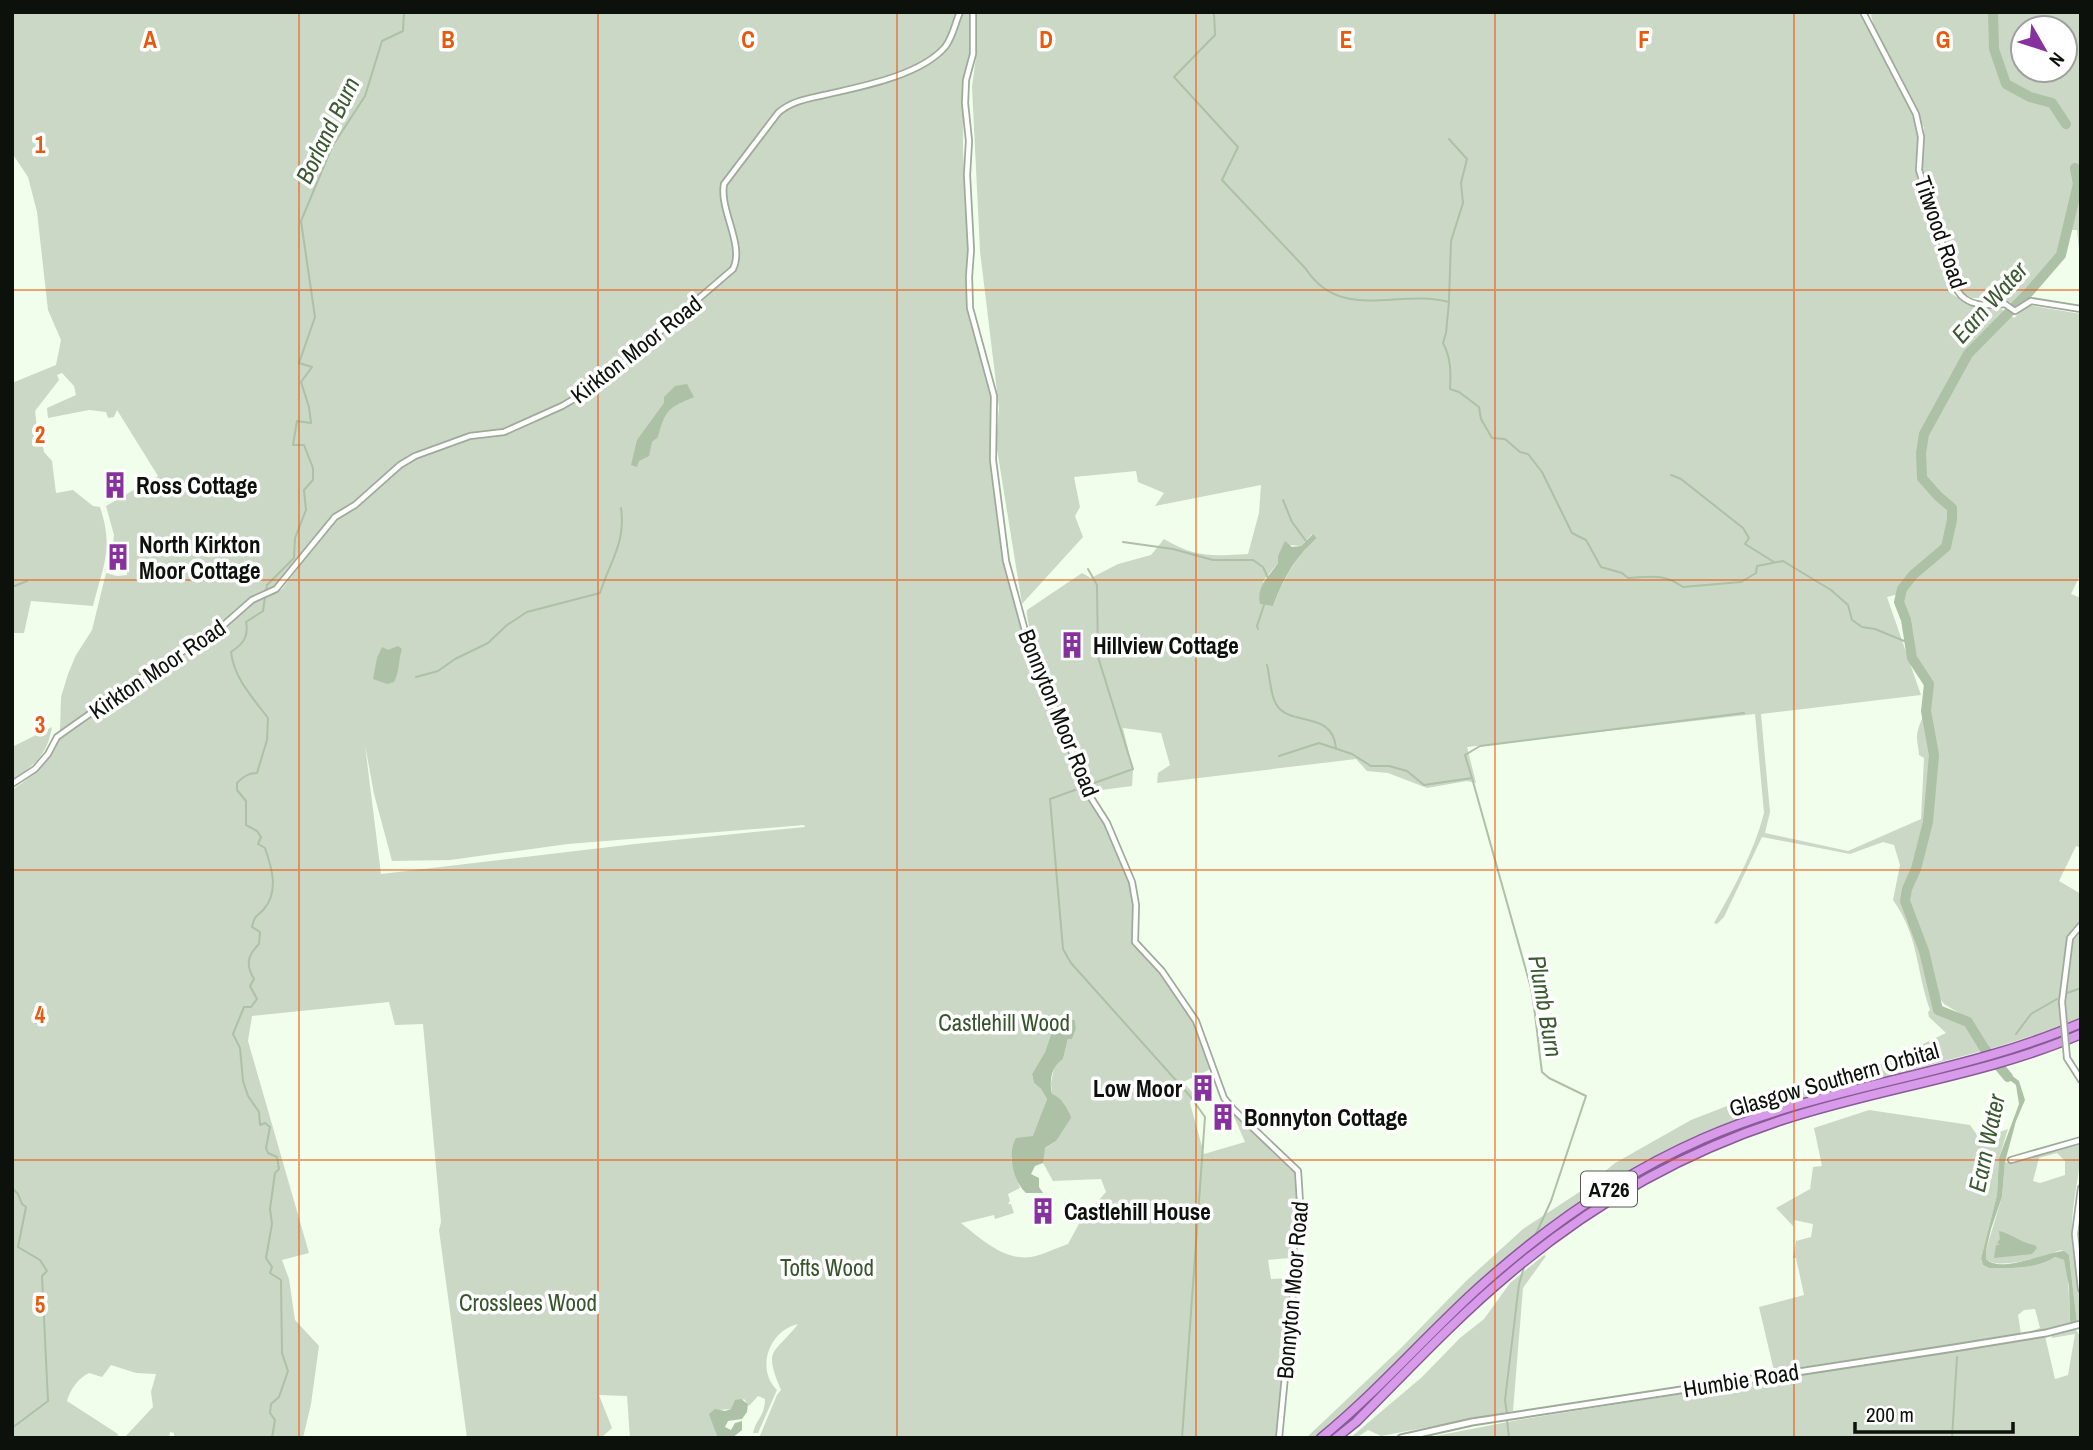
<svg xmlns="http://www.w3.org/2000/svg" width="2093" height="1450" viewBox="0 0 2093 1450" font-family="'Archivo Narrow',sans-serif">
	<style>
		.green { fill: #cbd8c6; fill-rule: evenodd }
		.water { fill: #acc1a5 }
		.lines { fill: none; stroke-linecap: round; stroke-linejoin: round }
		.stream { stroke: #acc1a5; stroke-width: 2 }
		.river { stroke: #acc1a5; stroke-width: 10 }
		.minor-casing { stroke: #9fab9a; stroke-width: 8 }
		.tertiary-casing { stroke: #9fab9a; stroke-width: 9 }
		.trunk-casing { stroke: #8a5a98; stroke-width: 11 }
		.minor { stroke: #fff; stroke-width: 4.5 }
		.tertiary { stroke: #fff; stroke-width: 5 }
		.trunk { stroke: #d79bea; stroke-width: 8 }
		.minor-bridge-casing { stroke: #9fab9a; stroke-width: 8; stroke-linecap: butt }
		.minor-bridge { stroke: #fff; stroke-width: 4.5 }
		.grid { fill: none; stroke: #e8590c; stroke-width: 2; stroke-opacity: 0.55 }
		.labels { text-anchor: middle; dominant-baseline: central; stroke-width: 7; stroke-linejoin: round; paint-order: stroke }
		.shield { fill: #fff; stroke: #565854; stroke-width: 2 }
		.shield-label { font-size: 21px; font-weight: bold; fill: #0d110b }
		.street-label { font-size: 23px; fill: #0d110b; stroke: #fff }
		.poi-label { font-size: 23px; font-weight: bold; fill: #0d110b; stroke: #fff; text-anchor: start }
		.park-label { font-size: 23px; fill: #37552c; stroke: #fff }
		.water-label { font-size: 24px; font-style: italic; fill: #3c5a31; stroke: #fff }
		.grid-label { font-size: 23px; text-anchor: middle; font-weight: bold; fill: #e8590c; stroke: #fff; stroke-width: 7; stroke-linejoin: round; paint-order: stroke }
	</style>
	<rect width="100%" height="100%" fill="#f1feec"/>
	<path class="green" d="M12,12H1861L1911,111L1919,135L1915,168L1950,293L1973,306L2000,308L2014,318L2028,305L2081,314V573L2071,594L2081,598V848L2076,846L2059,881L2081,894V922L2070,934L2067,940L2059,1003L2060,1027L1987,1050L1973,1024L1964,1016L1944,1004L1937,995L1923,936L1907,899L1908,890L1906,889L1904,904L1922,952L1928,984L1938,1011L1966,1023L1982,1051L1798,1100L1755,1114L1648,1161L1591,1195L1525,1242L1491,1272L1383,1379L1317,1438H1306L1401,1348L1466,1281L1523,1229L1581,1191L1615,1163L1691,1120L1740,1101L1814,1086L1866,1071L1946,1033L1929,1017L1928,1012L1930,1010C1916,971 1919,936 1893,900L1900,865L1894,845L1883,842L1850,854L1762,837L1724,917L1717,924L1714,923C1734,888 1754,852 1764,813L1755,714L1467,747L1476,783L1467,781L1427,788L1388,773L1367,771L1356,759L1157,783L1158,773L1170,765L1161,733L1123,728L1133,770L1132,786L1094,791C1091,785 1086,779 1083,773C1072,756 1023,624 1027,610L1082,573L1091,578L1118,564L1151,555L1164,539C1196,558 1212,556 1248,554L1259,513L1261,485L1155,506L1164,493L1138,482L1136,471L1074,477L1080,507L1075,516L1083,537L1022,604L996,443L999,408L980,251L972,87L977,49L971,54L964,85L963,147L968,261L967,289L975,338L992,396V472L1001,531L1023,635L1042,684L1053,706L1085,795L1101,817L1131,887L1135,946L1159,970L1197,1027L1211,1069L1183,1082L1193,1093L1190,1103L1204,1154L1245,1142L1232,1112L1296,1173L1299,1217L1291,1242L1289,1258L1268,1260L1271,1279L1292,1278L1281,1414L1276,1438L1197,1436L1184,1438H759L777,1395L781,1390C763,1347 774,1355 798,1324C770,1330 755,1368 777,1390L758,1433H753C756,1419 765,1416 765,1399L758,1396L749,1406L744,1399L731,1409L719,1410L712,1419L717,1436L720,1438H630L627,1396L599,1395L612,1428L601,1438H467L439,1230L441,1222L423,1024L395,1025L389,1002L252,1016L248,1041L309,1253L282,1260L289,1279L295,1320L319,1346L311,1404L303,1438H174V1433L170,1432L169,1438H124L153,1407L151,1392L156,1374L136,1373L111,1365L102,1377L89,1373C78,1378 70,1390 67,1401L118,1434L117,1438H12V790C35,774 46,764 59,739L228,626L244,608L282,589L337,518L357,506L408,461L474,437L512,432L539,419L536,416L501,431H481L423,450L401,461L356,501L329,520L276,585L238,607L215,630L60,731L61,697L68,674L76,655L92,630L106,573L117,576L127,575V545L122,543L113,545L114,535L106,506L158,476L117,410L114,417L108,418L106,412L89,410L48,418L47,408L76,395L74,386L62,373L57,375L59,380L35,411L37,428H40L44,452L52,461L56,493L73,490L93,506L100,507C114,549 103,566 93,606L31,601L24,633H12V383L56,365L61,340L48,310L37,212L28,177L12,153ZM1312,534L1317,538C1293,560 1285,577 1273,606L1263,581L1278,563V556L1289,545L1301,546ZM1903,593C1902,600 1914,656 1917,663C1921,670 1930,678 1931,686C1934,705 1917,720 1917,738C1917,744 1919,749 1919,755L1924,758L1921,819L1848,851L1765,833L1770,812L1761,714L1921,695L1887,597ZM365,745L374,794L392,861L450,860L568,844L804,825L805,827L635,844L381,874ZM1071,1018L1075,1020L1076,1029L1072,1039H1068L1063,1059L1055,1063L1051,1083L1052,1095L1064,1103L1069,1112L1056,1141L1043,1150V1163L1053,1181L1101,1179L1106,1192L1081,1220L1068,1244C1056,1248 1043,1255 1031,1257C1004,1261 980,1238 961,1223L994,1215L995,1219L1014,1213L1011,1204H1008L1010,1201L1008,1194L1020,1188L1011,1159L1026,1138L1034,1136L1047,1099L1041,1089L1034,1083L1032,1074L1045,1052L1055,1023Z
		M1870,12H2081V269L2077,230H2069C2056,259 2043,286 2018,306L2001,298H1973L1962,293L1922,168L1924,128L1874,26ZM2023,28H2065V70H2023Z
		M52,727C47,756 35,764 12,781V747Z
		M2081,929V1017L2065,1024L2064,1008L2072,939Z
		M1980,1062V1064L1972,1067L1808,1107L1690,1153L1541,1244L1331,1438H1327C1403,1374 1466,1296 1545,1236C1617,1182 1699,1140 1784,1112C1848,1091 1915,1079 1980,1062Z
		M1869,1110L1970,1125L1980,1139L2008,1129L1999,1158L1997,1195L1981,1260L1983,1265L1989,1268C2011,1268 2035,1270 2055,1257L2064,1260L2068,1274L2070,1325L2027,1333L2040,1328L2035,1309L2024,1310L2018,1315L2021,1334L1774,1371L1759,1307L1804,1295L1796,1258H1793L1796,1241L1811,1237L1813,1224L1794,1220L1793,1226L1776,1208L1810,1189L1813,1167L1822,1166L1814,1128Z
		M2081,1142C2081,1171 2073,1196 2072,1224C2071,1257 2081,1289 2081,1322L2077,1323L2069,1255L2061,1250C2045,1256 1999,1271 1986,1259V1250L2002,1197L2005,1162L2011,1163ZM2057,1153L2065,1161V1175L2040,1183L2033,1181L2039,1158Z
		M1544,1255L1546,1256L1523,1288L1513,1411L1381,1436L1368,1430L1356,1438H1350L1422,1377L1460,1338L1484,1319L1510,1283Z
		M2075,1328L2081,1338V1438H1425L1518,1420L2045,1336L2055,1379L2068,1375L2075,1334L2052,1338L2051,1335Z"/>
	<path class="water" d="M687,384L694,397C668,408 665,410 658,437L652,442L649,456L639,461L637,467L631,465L637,440L664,403V397L675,386Z
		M1313,534L1317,538C1293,560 1285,576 1273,606L1260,604C1256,586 1269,577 1278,563V556L1285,541L1292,547L1301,546Z
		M398,646L402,649C398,660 400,671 394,682L387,684L373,679L377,658L382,647L388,650Z
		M1063,1016L1075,1020L1076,1029L1072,1039H1068L1063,1059C1051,1066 1049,1082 1052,1094C1061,1097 1069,1109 1071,1118L1056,1141L1045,1148L1043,1163L1035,1166L1031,1174L1039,1178V1187L1043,1193H1026C1013,1181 1007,1153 1016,1138L1033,1136L1047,1099L1041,1089L1034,1083L1032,1074L1045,1052L1057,1017Z
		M2002,1068L2019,1081L2025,1100L2016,1121L2005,1162L2002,1197L1991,1229L1986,1250V1259C2001,1274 2045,1252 2064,1251L2069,1255L2077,1323L2070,1325L2069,1286L2064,1260L2055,1257C2035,1270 2011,1268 1989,1268L1983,1265L1981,1259L1997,1195L1999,1158L2019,1104L2016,1085L1997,1070Z
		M1999,1231C2012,1234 2023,1244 2035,1245L2037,1248L2032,1254L1994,1258L1996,1245H2000L1997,1243L2000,1239Z
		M741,1399L748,1404L747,1412L742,1419L728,1421L725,1427L731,1430L735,1423L742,1421V1430L732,1438L717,1436L709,1414L715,1409L725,1411L731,1409L735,1400Z"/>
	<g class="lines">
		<path class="stream" d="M1214,12L1215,35L1174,77L1238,147L1222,180L1306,269C1341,323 1399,288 1449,302L1446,333L1443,343C1451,358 1451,372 1450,389L1459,392L1479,407L1481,419L1492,438L1505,439L1520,452L1528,454L1542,472L1572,533L1586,540L1601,567L1622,573L1628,578C1650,577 1663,573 1683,587L1741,582L1756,573L1757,566L1783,561L1831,590L1848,605L1852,620L1862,627L1875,629L1909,643
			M1449,300L1451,241L1463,203L1461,183L1467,159L1449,139
			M1671,475L1681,479L1743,528L1749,538L1745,544L1774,562
			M1283,500L1292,522L1306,541
			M1123,542L1173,549L1213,560H1253L1263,567L1268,578
			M1088,569L1097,585L1098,657L1133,769L1050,799L1063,949L1071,963L1190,1096L1205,1117L1182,1438
			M12,587L27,581
			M266,592L267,585L294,558L295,538L306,510L304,490L313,480V468L304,445H293L297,421L311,423L309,407L301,382L312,367L299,363L315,317L301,221L332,147L365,96L382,41L403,31L404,12
			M265,597L263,611L246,622C249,637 243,644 231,652C234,678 252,697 268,718L267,740L257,773C248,773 243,777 237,783V790L246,801V825L257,831L261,837L258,844L265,848C272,868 279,891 264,909C256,918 255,914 252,927L260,932L259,944C248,955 245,964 254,979L250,986L257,999L251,1007H244L233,1034L240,1048L243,1081L248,1096L259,1112L260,1125L265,1123L270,1127L266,1148L268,1153L277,1157L279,1169L275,1173L270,1209L272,1224L266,1258L272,1267L270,1273L281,1280L282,1353L288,1371L279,1397L271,1404L270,1413L275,1420L272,1438
			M1258,629L1257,626L1264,605
			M1267,665C1270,676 1270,694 1276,704C1290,728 1332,709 1336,748
			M416,677L438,671L455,659L488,643L507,625L527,612L600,593C610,561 626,543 621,508
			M1279,756L1319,743L1352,754L1371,766H1389L1407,771L1424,785L1472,778L1531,988C1536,1016 1538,1044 1542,1072L1549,1078L1586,1096L1551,1201L1535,1236
			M1472,778L1465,755L1480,746L1744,713
			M2067,993L2081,988
			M2016,1034L2031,1014L2057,999
			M12,1188L18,1194L22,1204L26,1207L18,1247L40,1260L47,1271L42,1276L48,1401L12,1428
			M1507,1414L1505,1400L1519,1284L1525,1264
			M1507,1420L1509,1438
			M1952,1438L1957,1357"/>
		<path class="river" d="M1993,12L1994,49L2006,84L2030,97L2052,103L2066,124
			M2008,1077L1984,1048L1968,1022L1938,1010L1924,951L1905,901L1907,889L1916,869L1928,822L1934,755L1926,711L1929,684L1912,658L1906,620L1899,602L1902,589L1913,575L1946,547L1952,520V508L1938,496L1922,478L1921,453L1924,434L1968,354L2029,292L2061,255L2078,184L2075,168"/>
		<defs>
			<path id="minor" d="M973,12V54L966,80L965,103L969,141L967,175L971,250L969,277L970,308L994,396L993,460L1006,561L1030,649L1053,703L1086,790L1107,823L1132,882L1136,905L1135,942L1162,971L1196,1021L1224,1098L1234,1110L1298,1171L1301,1218L1292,1255L1294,1283L1279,1438
				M1863,12L1916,114L1921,137L1919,170L1957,290C1967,307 1987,306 2005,304L2015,311L2031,301L2081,309
				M12,784L35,769L48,754L57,737L149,672L218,630L252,600L276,589L335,517L355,505L400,465L415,456L470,436L504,432L562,406L598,385L733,269C745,245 719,210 724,184L778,113C791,101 807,99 824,95C859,87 920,76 945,47C953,37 955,23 960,12
				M2062,1002L2070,938L2081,925
				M2067,1058L2081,1080
				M2011,1160L2081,1140
				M2081,1188L2075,1234L2081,1289"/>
			<path id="tertiary" d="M1401,1438L1472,1422L1954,1348L2046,1333L2081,1324"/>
			<path id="trunk" d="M1321,1438C1376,1393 1422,1340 1474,1292C1542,1230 1618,1176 1702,1139C1824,1085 1959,1076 2081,1023
				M1336,1438L1356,1422C1406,1372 1455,1319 1509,1274C1590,1205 1683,1152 1785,1119C1883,1087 1986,1075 2081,1034"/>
		</defs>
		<use href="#minor" class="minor-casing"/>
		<use href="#tertiary" class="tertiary-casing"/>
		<use href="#trunk" class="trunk-casing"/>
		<use href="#minor" class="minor"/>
		<use href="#tertiary" class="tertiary"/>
		<use href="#trunk" class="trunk"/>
		<defs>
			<path id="minor-bridge" d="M2062,1002L2067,1058"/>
		</defs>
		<use href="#minor-bridge" class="minor-bridge-casing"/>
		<use href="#minor-bridge" class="minor-bridge"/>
	</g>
	<path class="grid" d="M299,12V1438M598,12V1438M897,12V1438M1196,12V1438M1495,12V1438M1794,12V1438M12,290H2081M12,580H2081M12,870H2081M12,1160H2081"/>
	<defs>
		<symbol id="building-bare" viewBox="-9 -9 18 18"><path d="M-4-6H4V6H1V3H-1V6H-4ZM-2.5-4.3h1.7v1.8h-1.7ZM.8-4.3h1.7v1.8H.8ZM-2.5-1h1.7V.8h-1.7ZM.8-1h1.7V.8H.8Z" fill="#87319e" stroke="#fff" stroke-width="2.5" paint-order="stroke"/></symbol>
	</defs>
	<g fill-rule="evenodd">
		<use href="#building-bare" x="96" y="466" width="38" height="38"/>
		<use href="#building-bare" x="99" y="538" width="38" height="38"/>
		<use href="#building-bare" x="1053" y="626" width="38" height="38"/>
		<use href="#building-bare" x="1184" y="1069" width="38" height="38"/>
		<use href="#building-bare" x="1204" y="1098" width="38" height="38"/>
		<use href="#building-bare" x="1024" y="1192" width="38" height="38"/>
	</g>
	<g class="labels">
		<rect class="shield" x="1581" y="1171.5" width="56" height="35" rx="5"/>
		<g class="shield-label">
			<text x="1609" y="1189">A726</text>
		</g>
		<g class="street-label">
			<text transform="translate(1941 232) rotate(71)">Titwood Road</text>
			<text transform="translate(636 349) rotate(-38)">Kirkton Moor Road</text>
			<text transform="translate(157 669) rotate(-34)">Kirkton Moor Road</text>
			<text transform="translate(1059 713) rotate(68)">Bonnyton Moor Road</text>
			<text transform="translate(1834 1079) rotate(-16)">Glasgow Southern Orbital</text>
			<text transform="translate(1292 1290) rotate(-85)">Bonnyton Moor Road</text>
			<text transform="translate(1741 1380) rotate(-9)">Humbie Road</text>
		</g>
		<g class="poi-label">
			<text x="136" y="485">Ross Cottage</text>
			<text x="139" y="544">North Kirkton<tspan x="139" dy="26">Moor Cottage</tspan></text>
			<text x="1093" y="645">Hillview Cottage</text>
			<text x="1182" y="1088" text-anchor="end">Low Moor</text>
			<text x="1244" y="1117">Bonnyton Cottage</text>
			<text x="1064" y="1211">Castlehill House</text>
		</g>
		<g class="park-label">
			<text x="1004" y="1022">Castlehill Wood</text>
			<text x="827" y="1267">Tofts Wood</text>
			<text x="528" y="1302">Crosslees Wood</text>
		</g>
		<g class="water-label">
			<text transform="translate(327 130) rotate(-64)">Borland Burn</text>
			<text transform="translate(1989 302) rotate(-48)">Earn Water</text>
			<text transform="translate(1546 1006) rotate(80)">Plumb Burn</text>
			<text transform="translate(1986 1143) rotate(-78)">Earn Water</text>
		</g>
	</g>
	<g class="grid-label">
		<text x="150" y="48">A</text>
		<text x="448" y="48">B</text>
		<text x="748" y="48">C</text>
		<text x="1046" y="48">D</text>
		<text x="1346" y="48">E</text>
		<text x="1644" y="48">F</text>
		<text x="1943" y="48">G</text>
		<text x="40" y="153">1</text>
		<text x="40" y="443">2</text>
		<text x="40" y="733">3</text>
		<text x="40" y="1023">4</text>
		<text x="40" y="1313">5</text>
	</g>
	<rect width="2093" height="1450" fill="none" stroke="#0d110b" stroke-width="28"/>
	<g transform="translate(2044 49) rotate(129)"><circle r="33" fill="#ffffff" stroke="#9ea09d" stroke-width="2"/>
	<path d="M0-5L12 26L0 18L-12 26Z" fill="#87319e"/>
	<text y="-10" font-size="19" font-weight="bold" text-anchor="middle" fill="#0d110b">N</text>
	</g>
	<path d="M1855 1422v10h158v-10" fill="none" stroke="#0d110b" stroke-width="3.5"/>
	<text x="1866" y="1422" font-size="21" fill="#0d110b" stroke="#ffffff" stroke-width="5" paint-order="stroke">200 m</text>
</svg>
